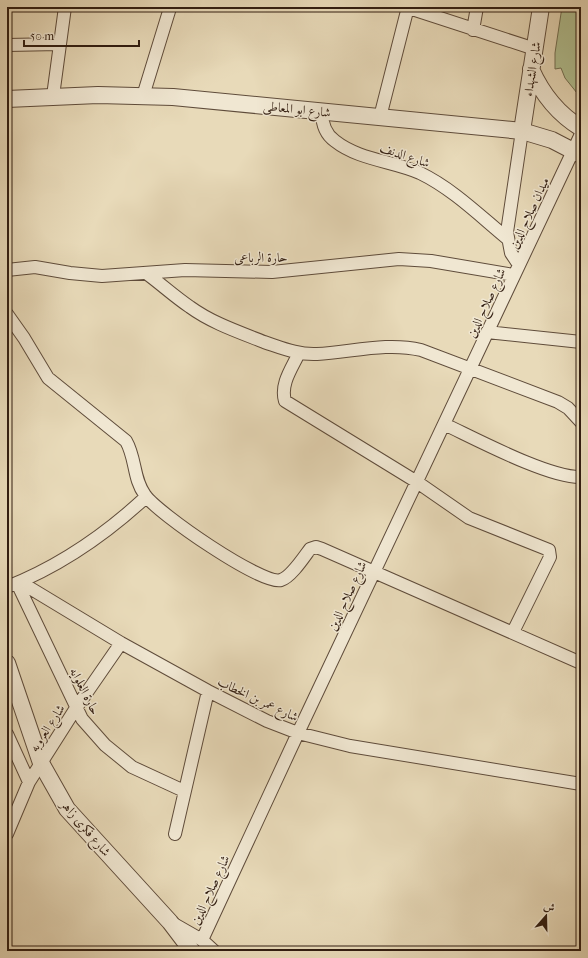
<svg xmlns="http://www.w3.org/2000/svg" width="588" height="958" viewBox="0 0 588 958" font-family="'IM FELL French Canon',Amiri,serif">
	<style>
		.green { fill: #b2c192; stroke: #726f52 }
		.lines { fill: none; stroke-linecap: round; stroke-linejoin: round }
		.minor-casing { stroke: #5f4c3b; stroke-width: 14 }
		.tertiary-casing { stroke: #5f4c3b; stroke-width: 18 }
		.minor { stroke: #f0e7d2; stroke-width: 12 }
		.tertiary { stroke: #f0e7d2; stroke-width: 16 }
		.labels { text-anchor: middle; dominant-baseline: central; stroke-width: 3; stroke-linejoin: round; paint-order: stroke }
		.street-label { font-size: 13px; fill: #311d11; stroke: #f0e7d2 }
	</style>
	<rect width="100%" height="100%" fill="#e8dab9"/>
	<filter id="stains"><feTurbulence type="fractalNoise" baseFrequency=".005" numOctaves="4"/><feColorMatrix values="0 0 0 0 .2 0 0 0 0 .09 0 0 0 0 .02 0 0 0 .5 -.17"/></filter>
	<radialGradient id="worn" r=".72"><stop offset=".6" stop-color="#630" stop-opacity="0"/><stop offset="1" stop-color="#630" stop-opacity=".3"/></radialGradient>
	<path class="green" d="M562,7H581V98L565,78L561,68L555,69V53Z"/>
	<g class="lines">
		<defs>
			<path id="minor" d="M406,7L535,49
				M473,30L477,7
				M7,45L59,44
				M53,96L65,7
				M143,96L170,8
				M322,112C322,123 325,134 335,141C359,160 393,161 420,173C453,189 480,216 508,239
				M380,117L408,7
				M519,265L511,253L507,232L522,131
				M7,270L35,267L70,273L102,276L185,270L272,272L399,259L431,261L514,275
				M146,273C161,284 175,297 190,307C212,323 239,332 264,342C282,348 298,355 317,354C352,352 387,342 421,350L558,402L568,408L581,422
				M7,314L24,338L48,378L126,441C136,458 133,479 145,495C157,513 263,586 281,580C291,577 304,557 310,549L316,547L322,549L581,663
				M487,332L581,342
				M299,353C292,368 280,384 285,401L417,482L469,518L549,550L550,557L513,632
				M444,424C476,439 549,478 581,477
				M20,582L121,643L208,691L267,721L298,733L350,746L581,784
				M17,583L82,719L105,745L132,767L184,791
				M7,587C58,567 106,534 146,497
				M7,734L29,782
				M7,834L29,782L76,708L121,643
				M175,834L208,691
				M174,924L202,940L214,951
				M202,940L298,733L581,134"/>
			<path id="tertiary" d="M531,69C542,94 558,114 581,128
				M7,99L98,95L173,97L522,131L552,140L581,155
				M522,131L541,7
				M7,663L41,763L67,809L170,922L192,951"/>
		</defs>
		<use href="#minor" class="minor-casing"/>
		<use href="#tertiary" class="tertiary-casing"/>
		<use href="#minor" class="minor"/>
		<use href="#tertiary" class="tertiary"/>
	</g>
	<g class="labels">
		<g class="street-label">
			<text transform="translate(532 69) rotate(-81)">شارع الشهداء</text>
			<text transform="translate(297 109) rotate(6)">شارع ابو المعاطى</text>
			<text transform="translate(405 155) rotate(19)">شارع الدنف</text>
			<text transform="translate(529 213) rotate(-65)">ميدان صلاح الدين</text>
			<text x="261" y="257">حارة الرباعى</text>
			<text transform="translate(486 303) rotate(-65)">شارع صلاح الدين</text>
			<text transform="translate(347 596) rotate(-65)">شارع صلاح الدين</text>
			<text transform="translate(85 691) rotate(63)">حارة العلوايه</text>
			<text transform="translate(258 699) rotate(25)">شارع عمر بن الخطاب</text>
			<text transform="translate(47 728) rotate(-57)">شارع العروبه</text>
			<text transform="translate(86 828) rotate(50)">شارع فكرى زاهر</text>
			<text transform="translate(210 890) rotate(-65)">شارع صلاح الدين</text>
		</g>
	</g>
	<rect width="588" height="958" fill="none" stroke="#e8dab9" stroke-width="24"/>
	<rect x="8" y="8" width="572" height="942" fill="none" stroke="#311d11" stroke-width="2"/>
	<rect x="12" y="12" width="564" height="934" fill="none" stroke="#311d11"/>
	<g transform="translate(546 916) rotate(20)" stroke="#f0e7d2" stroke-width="3" paint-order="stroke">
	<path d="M0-3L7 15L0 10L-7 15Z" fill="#311d11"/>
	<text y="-6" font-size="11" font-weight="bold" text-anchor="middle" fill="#311d11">ش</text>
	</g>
	<path d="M24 40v6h115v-6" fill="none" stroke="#311d11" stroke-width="2"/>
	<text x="30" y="40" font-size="12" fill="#311d11" stroke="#f0e7d2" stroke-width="3" paint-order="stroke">50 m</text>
	<rect width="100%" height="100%" filter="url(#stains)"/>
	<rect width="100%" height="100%" fill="url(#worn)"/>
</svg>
